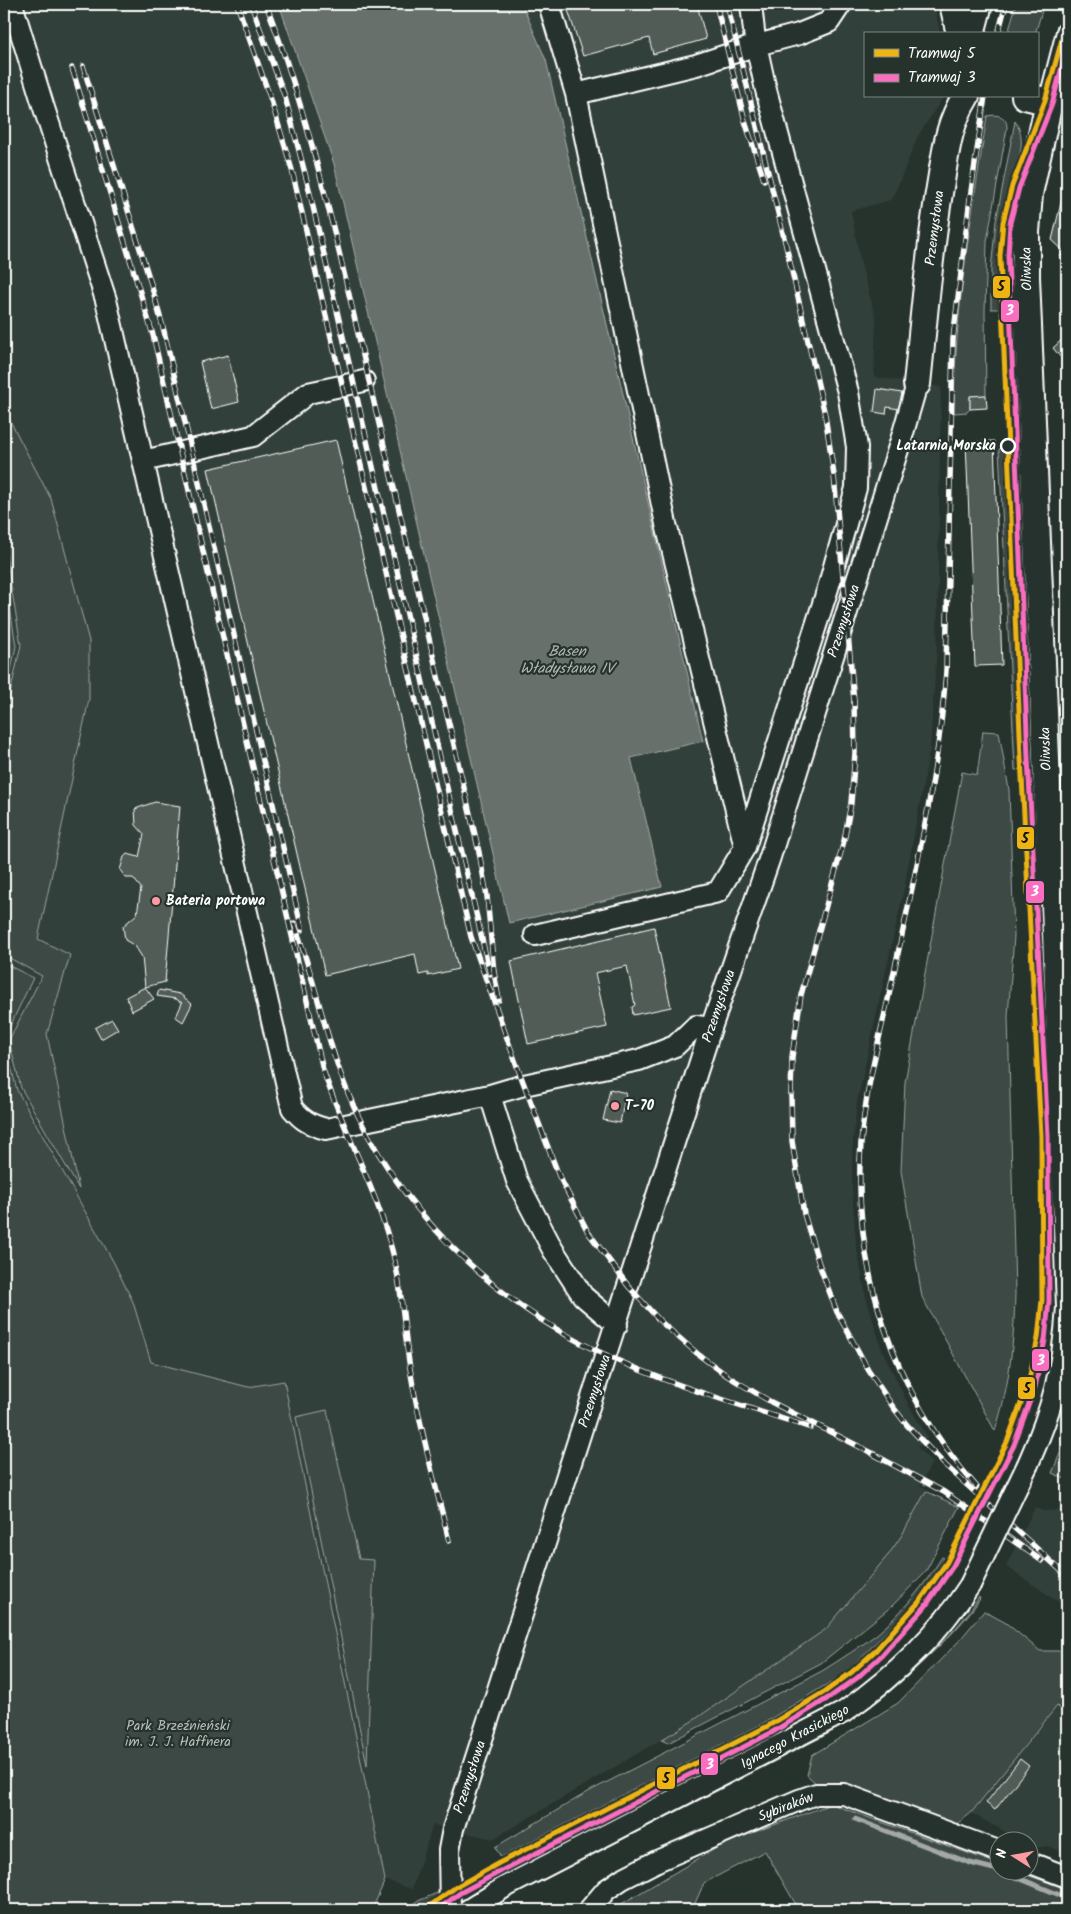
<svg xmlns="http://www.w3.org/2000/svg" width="1071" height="1914" viewBox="0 0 1071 1914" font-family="Kalam,sans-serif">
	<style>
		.built { fill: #333f3a }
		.green { fill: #3e4944; stroke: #9ea4a2 }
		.water { fill: #67706c; stroke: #a4a9a7 }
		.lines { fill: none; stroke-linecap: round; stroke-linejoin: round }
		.stream { stroke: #a4a9a7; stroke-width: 5 }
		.building { fill: #515c57; stroke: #fff }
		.minor-casing { stroke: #fff; stroke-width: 24 }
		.major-casing { stroke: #fff; stroke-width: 30 }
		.minor { stroke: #26332d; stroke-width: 20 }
		.major { stroke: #26332d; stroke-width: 26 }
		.rail-casing { stroke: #fff; stroke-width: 5.5 }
		.rail { stroke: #26332d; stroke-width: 4; stroke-dasharray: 11; stroke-linecap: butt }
		.minor-bridge-casing { stroke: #fff; stroke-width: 24; stroke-linecap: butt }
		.minor-bridge { stroke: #26332d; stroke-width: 20 }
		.tram-1-casing { stroke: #26332d; stroke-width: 9 }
		.tram-2-casing { stroke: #26332d; stroke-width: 9 }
		.tram-1 { stroke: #eeb416; stroke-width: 5 }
		.tram-2 { stroke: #fa6ec0; stroke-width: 5 }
		.stop-dot { fill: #26332d; stroke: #fff; stroke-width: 2.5 }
		.poi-dot { fill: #ff9aa2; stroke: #26332d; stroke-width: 2 }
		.labels { text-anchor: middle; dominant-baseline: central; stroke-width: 4.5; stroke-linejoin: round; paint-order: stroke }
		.street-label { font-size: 14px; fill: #fff; stroke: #26332d }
		.stop-label { font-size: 14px; font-weight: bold; fill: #fff; stroke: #26332d; text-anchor: end }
		.poi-label { font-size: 14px; font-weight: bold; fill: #fff; stroke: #26332d; text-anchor: start }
		.park-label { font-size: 14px; fill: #bbbfbe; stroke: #26332d }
		.water-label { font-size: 15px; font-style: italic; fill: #b3b8b6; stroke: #26332d }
		.line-badge { stroke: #26332d; stroke-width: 2 }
		.badge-label { font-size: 14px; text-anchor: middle; font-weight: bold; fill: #fff }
		.pale-badge-label { font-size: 14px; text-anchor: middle; font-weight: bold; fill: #111 }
	</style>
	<rect width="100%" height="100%" fill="#26332d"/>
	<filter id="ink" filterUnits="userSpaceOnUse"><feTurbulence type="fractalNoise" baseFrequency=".02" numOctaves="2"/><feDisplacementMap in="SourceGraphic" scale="10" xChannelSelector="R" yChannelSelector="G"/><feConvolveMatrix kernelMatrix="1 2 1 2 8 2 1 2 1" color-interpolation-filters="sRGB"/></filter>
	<g filter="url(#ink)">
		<path class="built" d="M4,4H934L940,34H865V96H944L918,136L894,195L890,200L851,211L861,264L876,319L874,377L941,387L937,645L930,748L904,889L857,1102L852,1152V1188L856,1244L866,1297L882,1350L909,1406L928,1437L917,1447L932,1463L920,1485L927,1489L902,1535L889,1554L826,1629L694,1720L493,1839L433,1825L412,1889L385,1880L284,1381L248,1387L151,1362L133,1302L114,1263L17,1090L4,1039L32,978L4,963V705L16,646L4,569Z
			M1065,1506L1067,1510V1608L1006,1566L1035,1507L1042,1511H1053Z
			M1058,1706L1067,1714V1853L1047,1846L1036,1848L1029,1844L1028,1842L1022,1841L971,1813Z"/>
		<path class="green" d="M1016,4H1044L1035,34H1008Z
			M994,115C1003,116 1007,119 1007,128L987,241L985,312L986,395L970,396V409L967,412L954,413C954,313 972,214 987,116Z
			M1015,121C1031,144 1012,176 1005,199C995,234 998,273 999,309H991V269L996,221Z
			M4,409L51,499L89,641V699L38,939L70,955L47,1034L79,1189L21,1088L9,1040L42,976L4,955V721L21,645L4,544Z
			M1004,448L1019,770H1015L999,449Z
			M4,569L16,646L4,705Z
			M983,731L999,732L1009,790L1014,936L1008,1016L1015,1293C1014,1340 1010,1385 995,1431L922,1297L901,1171L905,1082L962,772L977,775Z
			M1067,906L1065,931L1067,1043L1062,925Z
			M4,963L33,978L4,1039L17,1090L114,1263L133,1302L151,1362L248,1387L284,1381L385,1880L372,1910H4Z
			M327,1410L359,1559L374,1560L367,1765L296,1417Z
			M1067,1436V1480L1052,1473Z
			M926,1491L959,1507L926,1571L892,1606L821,1663L668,1743L661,1740L694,1720L826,1629L889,1554L902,1535Z
			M942,1557L944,1558L933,1579L905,1613L847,1672L762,1724L501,1857L495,1847L588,1792L822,1671C841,1659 860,1647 877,1634C901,1614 926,1583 942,1557Z
			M979,1597L980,1599C966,1620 949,1637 931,1654C896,1688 867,1713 824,1736L524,1890L520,1889L823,1735C866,1711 894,1688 929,1655C948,1637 966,1619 979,1597Z
			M984,1611L1006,1623L1040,1651H1063L1067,1656V1714L1057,1706L971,1813L957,1824L945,1823L819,1786L807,1775L812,1755L898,1703L958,1642Z
			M831,1804L998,1864V1872H1018L1067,1889V1910H799L765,1851L704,1883L692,1910H611L725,1843Z
			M442,1891L441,1895L419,1910H406L418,1901Z"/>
		<path class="water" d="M279,4H522L546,60L703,741L631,758L662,887L509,923L334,164Z"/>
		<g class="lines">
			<path class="stream" d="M855,1819L970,1863L998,1870
				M1004,1872L1067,1898"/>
		</g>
		<path class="building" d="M566,4H697L706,39L653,54L649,38L583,56Z
			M887,4H906L888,9Z
			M1067,178V264L1060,256L1065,252L1052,240Z
			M1067,335V365L1053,348Z
			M228,355L239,402L211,409L200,362Z
			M877,389L902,393L899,409L887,407L886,414L874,412Z
			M986,395L987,408L970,409V396Z
			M336,440L458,969L428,976V973L419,975L415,954L325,975L208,469Z
			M994,441L1002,665L975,666L966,442Z
			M155,802L180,806L165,982L145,987L142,957L135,946L125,940L123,926L137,914L141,888L133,878H126L120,870L124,857L127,854L139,857L144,834L136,825L135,809Z
			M654,927L671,1007L633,1015L632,1007L635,1005L627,966L595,973L607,1027L528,1044L511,961Z
			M145,987L154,999L132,1011L126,997Z
			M159,990L180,994L192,1004L183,1022L176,1017L182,1003L176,999L157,996Z
			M112,1019L118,1029L101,1039L95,1028Z
			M610,1089L626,1093L620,1123L603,1120Z
			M1020,1759L1029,1766L995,1810L986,1803Z"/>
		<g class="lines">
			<defs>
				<path id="minor" d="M12,4L43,105L106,300L292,1108C302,1120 310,1125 326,1129L490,1095L517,1181L553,1250L583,1296L617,1325
					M549,4L576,94L696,65L757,45L799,34L829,22L841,4
					M576,94L666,524L745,847
					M1049,102L1067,32
					M143,461L253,436L308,393L364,381
					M535,935L718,892L745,847L828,588L856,488L857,447L848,392L766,90L755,40L751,4
					M490,1095L524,1085L639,1060L675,1046L696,1026L711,1028
					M1028,1464C1053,1408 1063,1368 1067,1307L1051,879
					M1028,1862L1067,1877
					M450,1910L449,1850L453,1829L711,1028L770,857L901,440L917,384
					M468,1910L505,1887L844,1712C893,1677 937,1636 970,1585
					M589,1910L606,1890L622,1879L657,1861L799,1800L816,1794H844L998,1851"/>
				<path id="major" d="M953,4L960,34
					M971,34L979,4
					M1025,96L1049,102L1029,194L1026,232V277L1051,879L1067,877
					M917,384C924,318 929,252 940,187C946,152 947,127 966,96"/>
			</defs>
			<use href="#minor" class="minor-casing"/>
			<use href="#major" class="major-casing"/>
			<use href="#minor" class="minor"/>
			<use href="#major" class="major"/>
			<defs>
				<path id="rail" d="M237,4L271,100L292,170L471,937L517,1066L559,1176L588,1232L629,1287L661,1322L699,1355L729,1377L771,1402L878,1456
					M251,4L285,97L308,185L490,974
					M266,4C312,124 339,251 368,377C405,535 442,693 479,852L487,896L494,972L499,1000
					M716,4L745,121L764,180
					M727,4L788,254L825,415L834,475L854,701L855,753L851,803L844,841L801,995L792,1057L791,1095L792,1141L804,1214L819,1264L837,1312L869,1371L893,1407L907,1425L945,1465L1067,1576
					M998,34L1006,4
					M83,66L151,284L164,331L302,930
					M72,68L153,335L323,1070C343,1129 373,1183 390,1243C403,1286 403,1330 411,1374C420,1430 436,1486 449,1541
					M294,923C315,979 325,1038 348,1093C395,1207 494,1304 606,1355C671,1386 742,1405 811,1428
					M873,1454L944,1492L1042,1561
					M977,1487C893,1393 852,1268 861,1143C865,1093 878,1044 889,995C912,887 938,782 946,671L953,339L970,198L985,96"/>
			</defs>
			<use href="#rail" class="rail-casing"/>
			<use href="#rail" class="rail"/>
			<defs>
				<path id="minor-bridge" d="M970,1585L1028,1464"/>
			</defs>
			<use href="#minor-bridge" class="minor-bridge-casing"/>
			<use href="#minor-bridge" class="minor-bridge"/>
			<defs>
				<path id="tram-1" d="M424,1910L456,1887L499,1863L768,1726L826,1691L852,1672L875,1651L919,1602L947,1562L1007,1442L1028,1384L1038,1338L1042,1300L1041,1136L1021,758L1000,256L1003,222L1012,186L1045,101L1067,21"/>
				<path id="tram-2" d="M437,1910L460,1893L503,1870L771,1733L830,1697L857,1678L881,1656L925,1607L953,1566L1014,1445L1035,1387L1045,1340L1049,1301L1048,1136L1028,758L1008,256L1010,223L1019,188L1052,104L1067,48"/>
			</defs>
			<use href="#tram-1" class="tram-1-casing"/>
			<use href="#tram-2" class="tram-2-casing"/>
			<use href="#tram-1" class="tram-1"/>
			<use href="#tram-2" class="tram-2"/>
		</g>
	</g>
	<circle class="stop-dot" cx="1008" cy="446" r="7"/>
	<g class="poi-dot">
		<circle cx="156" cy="901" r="5"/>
		<circle cx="615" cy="1106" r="5"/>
	</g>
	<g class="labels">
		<g class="street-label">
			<text transform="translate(935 228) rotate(-83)">Przemysłowa</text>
			<text transform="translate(1027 269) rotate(-91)">Oliwska</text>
			<text transform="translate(844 621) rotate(-72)">Przemysłowa</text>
			<text transform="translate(1046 749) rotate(-92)">Oliwska</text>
			<text transform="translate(719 1006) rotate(-71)">Przemysłowa</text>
			<text transform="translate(595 1391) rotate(-72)">Przemysłowa</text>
			<text transform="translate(795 1737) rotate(-28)">Ignacego Krasickiego</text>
			<text transform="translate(470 1777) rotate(-72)">Przemysłowa</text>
			<text transform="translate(786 1807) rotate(-21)">Sybiraków</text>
		</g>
		<g class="stop-label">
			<text x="996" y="446">Latarnia Morska</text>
		</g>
		<g class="poi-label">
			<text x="166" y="901">Bateria portowa</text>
			<text x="625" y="1106">T-70</text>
		</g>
		<g class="park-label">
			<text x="178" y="1726">Park Brzeźnieński<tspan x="178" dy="16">im. J. J. Haffnera</tspan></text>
		</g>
		<g class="water-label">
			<text x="567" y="652">Basen<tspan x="567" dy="17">Władysława IV</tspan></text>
		</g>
	</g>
	<g class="line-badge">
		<rect x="992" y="275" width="19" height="24" rx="5" fill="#eeb416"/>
		<rect x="1000" y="299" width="20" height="24" rx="5" fill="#fa6ec0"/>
		<rect x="1016" y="826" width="19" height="24" rx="5" fill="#eeb416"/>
		<rect x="1025" y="880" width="20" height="24" rx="5" fill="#fa6ec0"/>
		<rect x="1031" y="1348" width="19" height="24" rx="5" fill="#fa6ec0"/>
		<rect x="1017" y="1376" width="19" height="24" rx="5" fill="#eeb416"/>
		<rect x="700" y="1752" width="19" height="24" rx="5" fill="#fa6ec0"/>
		<rect x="656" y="1766" width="20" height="24" rx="5" fill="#eeb416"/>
	</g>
	<g class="badge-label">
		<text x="1010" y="315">3</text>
		<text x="1035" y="896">3</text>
		<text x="1041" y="1365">3</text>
		<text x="710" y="1769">3</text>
	</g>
	<g class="pale-badge-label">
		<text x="1001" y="291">5</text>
		<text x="1025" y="843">5</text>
		<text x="1027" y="1393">5</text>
		<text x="666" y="1783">5</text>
	</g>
	<rect width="1071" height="1914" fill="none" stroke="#26332d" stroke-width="20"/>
	<rect x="10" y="10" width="1051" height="1894" fill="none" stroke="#fff" stroke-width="2" filter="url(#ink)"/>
	<rect x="864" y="32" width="175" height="65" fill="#26332d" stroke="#7d8581"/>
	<rect x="874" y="49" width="25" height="8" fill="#eeb416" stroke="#7d8581"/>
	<text x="908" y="58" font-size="15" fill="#ffffff">Tramwaj 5</text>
	<rect x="874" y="74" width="25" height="8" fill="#fa6ec0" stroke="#7d8581"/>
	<text x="908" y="82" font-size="15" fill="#ffffff">Tramwaj 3</text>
	<g transform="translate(1014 1856) rotate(281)"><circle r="24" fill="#26332d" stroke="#7d8581"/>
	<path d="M0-4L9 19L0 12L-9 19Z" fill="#ff9aa2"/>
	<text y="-8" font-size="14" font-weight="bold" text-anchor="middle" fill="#ffffff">N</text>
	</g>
</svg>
